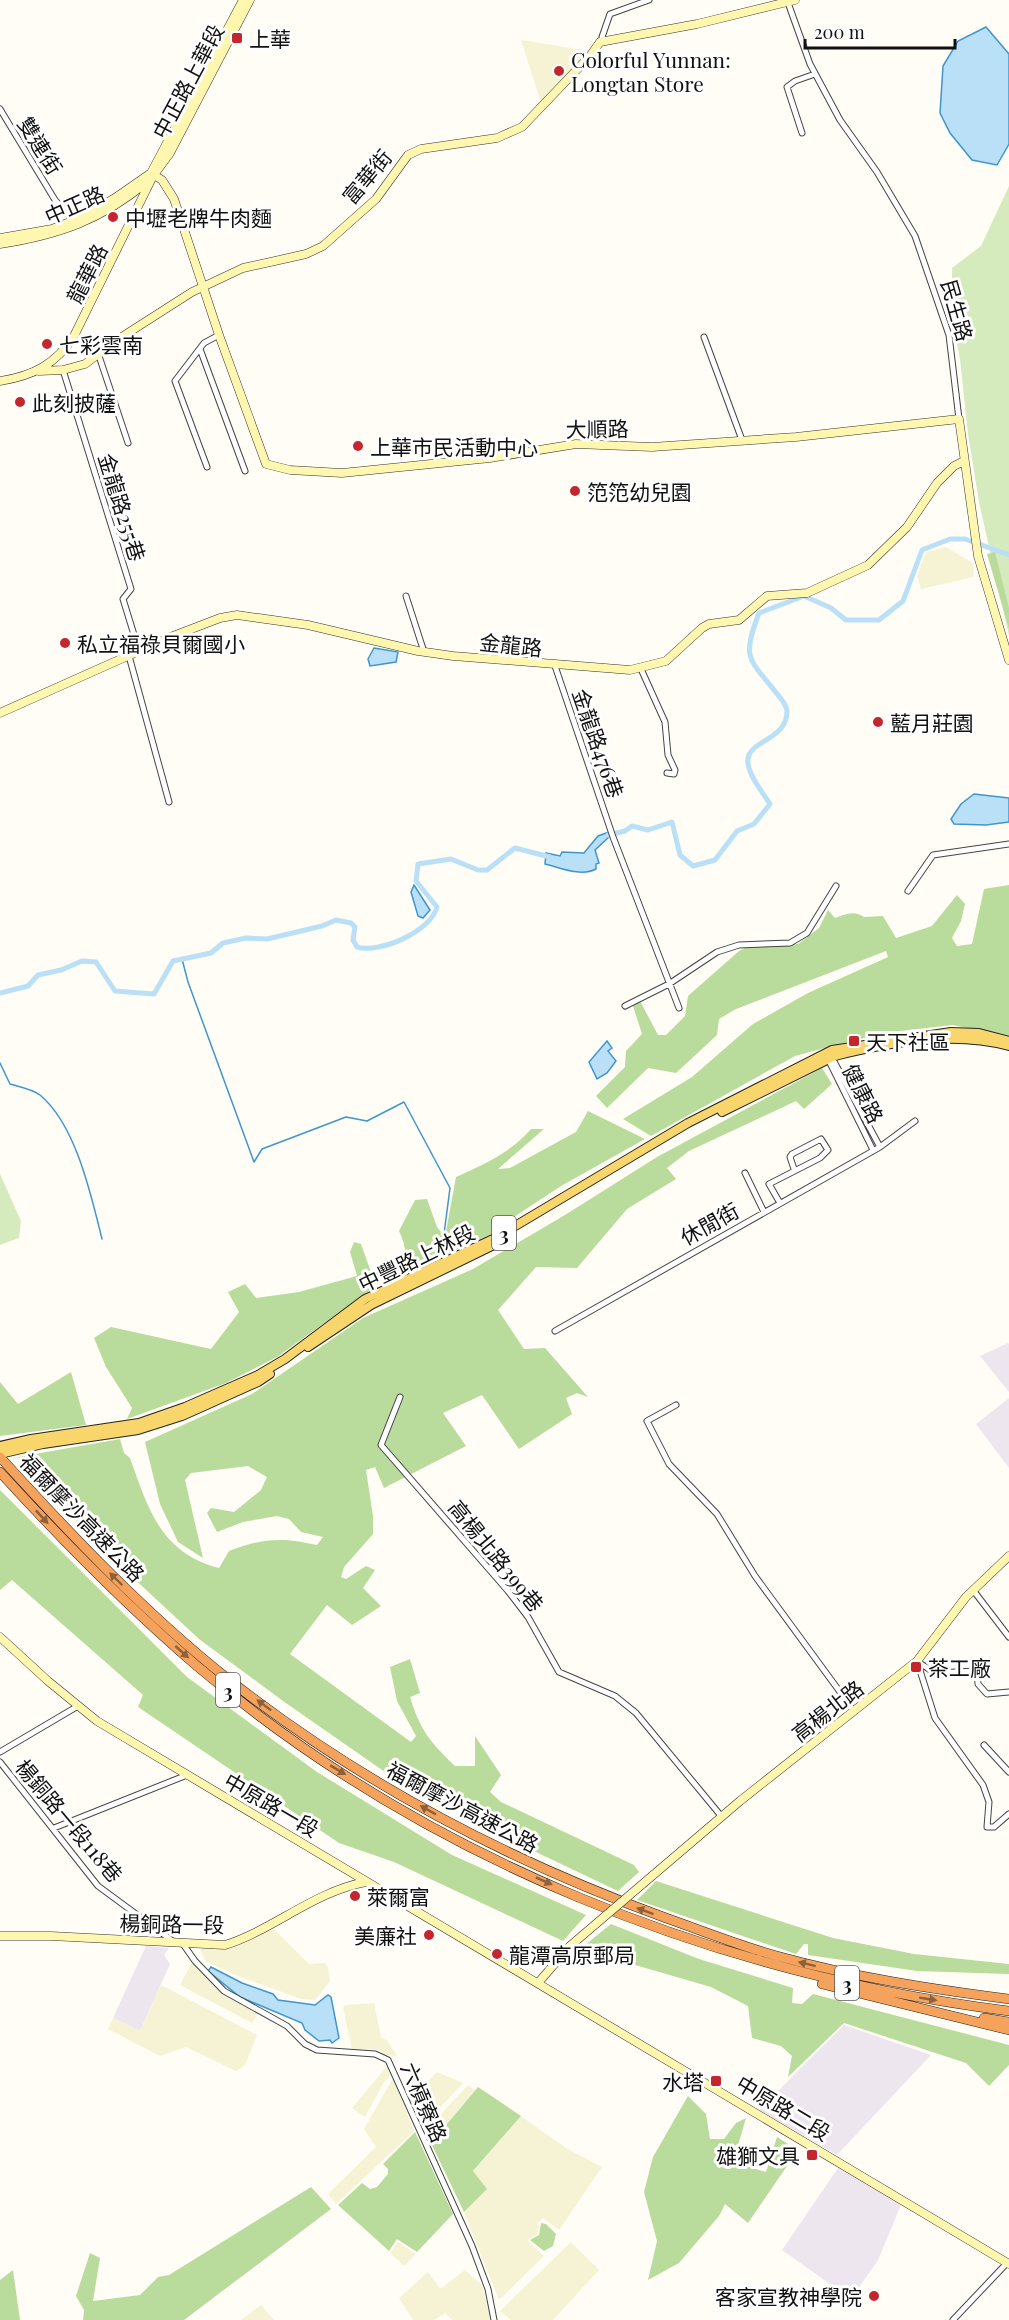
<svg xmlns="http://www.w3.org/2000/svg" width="1009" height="2320" viewBox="0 0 1009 2320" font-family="'Playfair Display','Noto Sans TC',serif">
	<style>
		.industrial { fill: #eee6ef }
		.farmland { fill: #f6f3d4 }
		.green { fill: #d5ebbd }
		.forest { fill: #b9dc9c }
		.water { fill: #b9e0f7; stroke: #3f96cf; stroke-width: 1.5 }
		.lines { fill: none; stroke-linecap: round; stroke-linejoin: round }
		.stream { stroke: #3f96cf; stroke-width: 1.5 }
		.canal { stroke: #b9e0f7; stroke-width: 5 }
		.street-casing { stroke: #444; stroke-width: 7 }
		.secondary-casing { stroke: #333; stroke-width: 9 }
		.primary-casing { stroke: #222; stroke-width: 10 }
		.highway-casing { stroke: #222; stroke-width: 10 }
		.street { stroke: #fff; stroke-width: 5 }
		.secondary { stroke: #fff6b0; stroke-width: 8 }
		.primary { stroke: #f9d66b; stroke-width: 8 }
		.highway { stroke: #f5a25d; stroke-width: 9 }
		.secondary-bridge-casing { stroke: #333; stroke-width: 9; stroke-linecap: butt }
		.secondary-bridge { stroke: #fff6b0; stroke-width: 8 }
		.oneway { fill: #8e613b }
		.poi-dot { fill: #c4262e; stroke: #fff; stroke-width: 2 }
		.labels { text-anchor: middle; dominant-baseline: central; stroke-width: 6; stroke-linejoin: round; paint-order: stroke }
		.shield { fill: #fff; stroke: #585858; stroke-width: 1.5 }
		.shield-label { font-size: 20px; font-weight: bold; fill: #111 }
		.poi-label { font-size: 21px; fill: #111; stroke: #fff; text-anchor: start }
		.street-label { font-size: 21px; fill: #111; stroke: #fff }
	</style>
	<rect width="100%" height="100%" fill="#fffdf5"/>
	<path class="industrial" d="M1008,1343L1009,1344V1392L980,1356Z
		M1009,1398V1468L976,1424Z
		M146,1946L169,1948L164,1955L170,1964L140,2031L113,2018Z
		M844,2025L931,2055L837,2155L759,2110Z
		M838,2168L901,2205L878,2260L851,2299L782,2250Z"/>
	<path class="farmland" d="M521,40L584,50V55H591L542,106Z
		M946,547L973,563L974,577L921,589L917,576L926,552Z
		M273,1928L309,1964L325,1963L328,1967L330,1981L315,2000L301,1999L233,1974L205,1961L200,1949L235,1946Z
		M192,1962L223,1993L258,2014L252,2023L180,1985Z
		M161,1985L257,2035L245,2065L236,2071L186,2047L160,2056L108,2029L113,2018L140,2031Z
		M374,2003L381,2037L387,2040L397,2056L384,2055L379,2050L352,2049L343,2008L345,2005Z
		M388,2065L392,2074L384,2082L365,2117L352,2108Z
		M437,2072L463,2083L421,2128L409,2100Z
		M393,2078L414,2131L336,2204L328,2194L376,2147L364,2129Z
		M468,2085L475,2090L431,2143L425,2131Z
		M521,2116L566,2148L602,2167L559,2230L543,2218L537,2224L539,2226L537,2235L527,2240L544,2256L499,2300L464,2212L487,2189L473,2172Z
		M398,2242L416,2254L404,2266L390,2253Z
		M571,2242L599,2270L553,2320H511L500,2311Z
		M465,2270L482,2285L491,2320H452L445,2313L434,2320H413L399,2298L428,2272L440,2289Z
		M261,2305L274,2320H241Z"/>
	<path class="green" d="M1009,186V636L979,502L968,434L960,359L952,319V268L981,246Z
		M0,1174L21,1221L19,1238L0,1245Z"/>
	<path class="forest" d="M995,552L1009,608V629L987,554Z
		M1009,885V1036L952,1025L884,1033L821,1049L795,1056L651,1136L623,1119L692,1077L753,1024L808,993L888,957L886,951L736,1009L719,1019L717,1035L676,1073L648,1068L607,1108L596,1096L625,1067L626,1051L642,1034L633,1006L639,999L658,1035H666L685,1016L688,996L739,951L751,945L798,944L819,928L828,910L835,918C845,914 854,910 864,917L883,916L896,938L932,926L957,895L965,904L961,921L952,938L957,946L972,944L984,889Z
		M822,1068L832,1084L804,1109L796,1101L689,1151L667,1168L676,1179L627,1209L577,1268L536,1267L498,1310L524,1349L545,1348L588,1397L577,1393L566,1398L572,1414L519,1449L482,1395L443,1413L466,1446L384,1488L375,1467L366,1470L373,1516V1534L344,1567L341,1577L346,1579L366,1566L375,1570L363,1588L381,1606L352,1625L327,1605L290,1654L411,1742L416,1736L397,1701L390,1667L410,1659L420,1693L410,1697C420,1730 430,1742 455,1766H475V1736L501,1775L490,1792L501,1802L634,1865L639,1872L618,1891L540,1854L385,1772L283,1701L199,1639L101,1548L18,1457L120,1439L124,1453L130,1458C148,1509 161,1553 219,1568L229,1551C263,1538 282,1537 317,1545L323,1537L301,1532L289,1519L277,1516L243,1522L217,1532L207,1513L211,1508L234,1512L261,1490L267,1477L248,1466L191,1473L185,1480L203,1558L178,1542L160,1504L145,1442L252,1394L363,1318L473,1269L565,1215L657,1157Z
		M588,1111L645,1139L561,1186L514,1217L509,1216L499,1223L500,1230L392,1279L383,1280C407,1268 410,1254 399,1231L415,1200L427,1199L437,1227L445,1237L456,1177C485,1164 510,1153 531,1129H544L498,1169L510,1168L576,1132Z
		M354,1242L361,1244L372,1275L374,1287L277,1357L226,1383L127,1419L132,1408L106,1367L94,1338L111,1327L211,1349L239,1312L228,1292L245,1284L256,1298L299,1292L357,1276L350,1252Z
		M71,1372L86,1425L0,1436V1382L18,1404Z
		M0,1490L187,1677L317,1772L452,1855L586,1915L563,1941L394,1862L339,1843L138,1707L143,1695L12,1580L0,1590Z
		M656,1881L833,1938L914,1954L1009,1964V1974L917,1971L808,1955V1944H804L796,1954L637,1900Z
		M611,1924L699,1959L793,1988L792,2003L802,2004L813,1994L1009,2045V2065L989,2086L966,2063L844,2023L788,2077L792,2056L781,2046L752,2038L748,2006L711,1987L580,1949Z
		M478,2087L521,2116L473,2171L487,2189L464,2212L431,2143Z
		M688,2096L706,2114L710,2139H724L736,2123L746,2118L733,2162L766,2172L777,2137L788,2144L779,2161L787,2166L748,2223L725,2204L719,2216L679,2263L648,2280L657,2241L644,2192L653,2157Z
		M415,2132L453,2214L417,2252L397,2239L389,2251L338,2205L362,2183L370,2189L377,2187L388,2174V2169L383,2164Z
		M311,2187L331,2209L184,2320H83L84,2310L76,2296L90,2253L100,2258L93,2301L140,2295L158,2277L169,2275Z
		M541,2223L546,2224L556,2234L553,2246L544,2251L530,2240L539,2235Z
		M13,2270L20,2320H0V2280Z"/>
	<path class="water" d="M986,27L1009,54V144L997,165L972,160L950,133L940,113L943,66L958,41Z
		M374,648L398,652L396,662L370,666L368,659Z
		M974,794L1009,798V822L986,825L954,824L951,819L961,804Z
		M609,832L610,836L595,850L599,863L596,864V869C581,877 561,868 545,864L546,853L560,856L562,852L584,853L598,836Z
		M414,885L430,910L423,918L418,916L411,892Z
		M607,1041L612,1048L608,1051L616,1061L607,1073L597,1079L589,1062Z
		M211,1967L242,1983L273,1994L278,2000L315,2005L328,1995L331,1997L339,2038L332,2043L330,2040L319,2041L305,2030L302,2023L240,1997L208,1971Z"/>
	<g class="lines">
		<path class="stream" d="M182,959L188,982L254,1162L262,1149L346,1117L367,1121L404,1102L450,1188L444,1234
			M0,1063L10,1084C20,1087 32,1089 40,1095C76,1125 91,1195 102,1239"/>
		<path class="canal" d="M608,835L625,831L632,826L648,830L672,822L680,855L693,866L715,860L737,831L754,824L770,804C763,793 746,772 748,759C750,740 787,740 787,711C786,704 782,700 778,695C749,658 741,660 759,613L804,596L831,608L846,620H879L903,601L922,550L950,539H965L1009,555
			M0,993L28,986L38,975L61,970L82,961L96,962L115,991L154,994L173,961L211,953L223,943L246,938L267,939L322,926L336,920L351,923L355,927L353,940L357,947C380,954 431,931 437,907L416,881L418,864L451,859L478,870H487L515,848L550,857"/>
		<defs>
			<path id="street" d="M787,0L810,64L840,120L877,172L915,236L949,335L959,419
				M603,41L602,37L610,14L649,0
				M0,109L55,200L75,222
				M802,133L787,87L795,81L815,74
				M704,337L742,440
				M200,349L245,471
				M99,356L128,443
				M63,370L131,589L123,599L139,651
				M207,467L175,381L204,343L219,335
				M406,596L424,652
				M129,656L169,802
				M555,666L613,837L679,1008
				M641,669L665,722L668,755L675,770L674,774L667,773
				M908,891L933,855L1009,844
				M625,1006L669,984L717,952L739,945L790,943L807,933L836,886
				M831,1056L880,1147
				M828,1059L873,1150
				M745,1173L764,1212
				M780,1203L769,1184L820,1158L828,1150L821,1139L792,1154L790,1157L794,1169
				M555,1331L880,1147L915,1121
				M400,1397L381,1445L508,1591L528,1617L559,1672L615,1696L636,1713L722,1817
				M676,1405L647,1421L669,1464L717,1514L755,1576L854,1711
				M973,1590L1009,1637
				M917,1661L935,1718L983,1785L989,1802L987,1827H994L1009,1814
				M918,1662L935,1673L977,1671L978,1684L987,1694L1009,1692
				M984,1745L1009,1772
				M0,1752L78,1706
				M0,1762L98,1886L174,1942
				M54,1828L187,1775
				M183,1944L195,1961L224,1991L287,2026L305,2044L317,2050L375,2054L388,2060L472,2246L488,2289L494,2320
				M953,2320L1007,2263"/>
			<path id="secondary" d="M151,173L162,180L174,199L219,335L266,464L290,470L342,473L490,458L576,444L652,447L796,437L959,419L978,556L1009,660
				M0,238L52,229L75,220L115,198L151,173L243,0
				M0,244C58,235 102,220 148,181
				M39,371L63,370L85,364L117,340L192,292L243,268L306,254L323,246L376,199L408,155L421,149L497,138L522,127L590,56L600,42L697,24L795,0
				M0,381C33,376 56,364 74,336L153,176L170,153L250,0
				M0,713L168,638L220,618L237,615L308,625L418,651L453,656L630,670L666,661L702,628L709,624L739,620L767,596L807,593L868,565L907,527L937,483L954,466L964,461
				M0,1637L48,1681L97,1721L1009,2264
				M652,1876L740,1801L917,1661L966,1597L1009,1556
				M0,1936H51L225,1945C273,1930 315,1891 366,1882
				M538,1983L570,1946"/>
			<path id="primary" d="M722,1112L835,1056C891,1042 953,1031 1009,1046
				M308,1347L371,1305L496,1244
				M0,1446L31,1439L139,1423L185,1407L258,1375L285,1359L365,1299L495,1238L688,1123L832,1050L951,1032L979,1033L1009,1041
				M0,1454L43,1444L138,1430L182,1416L258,1382L270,1374"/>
			<path id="highway" d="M0,1457C71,1535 145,1613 228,1679C359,1782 509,1861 666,1918C703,1931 740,1946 777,1956C853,1977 931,1989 1009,1999
				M0,1472C62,1540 127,1606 197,1666C424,1859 715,1974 1009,2011
				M822,1984L1009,2030
				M984,2018L1009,2022"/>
		</defs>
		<use href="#street" class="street-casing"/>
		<use href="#secondary" class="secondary-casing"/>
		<use href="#primary" class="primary-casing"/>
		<use href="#highway" class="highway-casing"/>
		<use href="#street" class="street"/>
		<use href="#secondary" class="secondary"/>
		<use href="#primary" class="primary"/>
		<use href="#highway" class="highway"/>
		<defs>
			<path id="secondary-bridge" d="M570,1946L652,1876"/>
		</defs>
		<use href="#secondary-bridge" class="secondary-bridge-casing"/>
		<use href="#secondary-bridge" class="secondary-bridge"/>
	</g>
	<defs><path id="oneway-solid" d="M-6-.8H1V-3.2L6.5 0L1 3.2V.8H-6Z" transform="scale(1.5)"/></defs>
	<g class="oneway">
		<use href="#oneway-solid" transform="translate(42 1517) rotate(47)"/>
		<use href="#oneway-solid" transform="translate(116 1579) rotate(-136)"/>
		<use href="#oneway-solid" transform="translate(182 1652) rotate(42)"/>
		<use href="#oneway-solid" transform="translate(264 1705) rotate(-143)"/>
		<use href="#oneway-solid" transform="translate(338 1770) rotate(31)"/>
		<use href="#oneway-solid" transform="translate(428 1810) rotate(-151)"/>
		<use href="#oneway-solid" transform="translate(544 1881) rotate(24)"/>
		<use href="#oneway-solid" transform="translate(645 1911) rotate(-160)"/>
		<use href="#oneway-solid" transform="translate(807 1964) rotate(-166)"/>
		<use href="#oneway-solid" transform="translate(928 1999) rotate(9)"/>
	</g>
	<g class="poi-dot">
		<rect x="231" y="32" width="12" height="12" rx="3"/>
		<circle cx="559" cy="71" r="6"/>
		<circle cx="113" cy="217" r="6"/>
		<circle cx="47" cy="344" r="6"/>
		<circle cx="20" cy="402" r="6"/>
		<circle cx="358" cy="446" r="6"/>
		<circle cx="575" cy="491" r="6"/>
		<circle cx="65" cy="643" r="6"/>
		<circle cx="878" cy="722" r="6"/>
		<rect x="848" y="1035" width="12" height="12" rx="3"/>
		<rect x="910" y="1661" width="12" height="12" rx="3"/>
		<circle cx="355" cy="1896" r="6"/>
		<circle cx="429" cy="1935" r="6"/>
		<circle cx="497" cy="1954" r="6"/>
		<rect x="710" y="2075" width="12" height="12" rx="3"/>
		<rect x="806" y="2149" width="12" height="12" rx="3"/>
		<circle cx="874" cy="2296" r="6"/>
	</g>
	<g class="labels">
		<g class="shield">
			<rect x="492" y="1216" width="24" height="34" rx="4.5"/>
			<rect x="216" y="1673" width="24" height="34" rx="4.5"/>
			<rect x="835" y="1966" width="24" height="34" rx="4.5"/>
		</g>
		<g class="shield-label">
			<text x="504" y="1233">3</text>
			<text x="228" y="1690">3</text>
			<text x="847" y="1983">3</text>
		</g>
		<g class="poi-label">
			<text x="249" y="38">上華</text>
			<text x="571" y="59">Colorful Yunnan:<tspan x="571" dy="24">Longtan Store</tspan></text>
			<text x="125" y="217">中壢老牌牛肉麵</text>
			<text x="59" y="344">七彩雲南</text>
			<text x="32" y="402">此刻披薩</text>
			<text x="370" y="446">上華市民活動中心</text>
			<text x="587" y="491">笵笵幼兒園</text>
			<text x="77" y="643">私立福祿貝爾國小</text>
			<text x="890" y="722">藍月莊園</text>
			<text x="866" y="1041">天下社區</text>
			<text x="928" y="1667">茶工廠</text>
			<text x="367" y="1896">萊爾富</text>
			<text x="417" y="1935" text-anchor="end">美廉社</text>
			<text x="509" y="1954">龍潭高原郵局</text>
			<text x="704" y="2081" text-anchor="end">水塔</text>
			<text x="800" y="2155" text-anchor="end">雄獅文具</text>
			<text x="862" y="2296" text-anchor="end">客家宣教神學院</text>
		</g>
		<g class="street-label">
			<text transform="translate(187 81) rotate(-62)">中正路上華段</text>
			<text transform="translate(41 145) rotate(58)">雙連街</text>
			<text transform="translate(366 176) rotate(-50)">富華街</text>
			<text transform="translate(74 204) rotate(-24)">中正路</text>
			<text transform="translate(86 273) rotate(-63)">龍華路</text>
			<text transform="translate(958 310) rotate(74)">民生路</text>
			<text transform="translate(597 428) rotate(-1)">大順路</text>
			<text transform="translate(123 507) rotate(73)">金龍路255巷</text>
			<text transform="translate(511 644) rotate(6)">金龍路</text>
			<text transform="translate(599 743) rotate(71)">金龍路476巷</text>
			<text transform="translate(864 1093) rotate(63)">健康路</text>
			<text transform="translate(709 1223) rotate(-29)">休閒街</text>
			<text transform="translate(416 1257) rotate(-26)">中豐路上林段</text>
			<text transform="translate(83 1517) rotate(46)">福爾摩沙高速公路</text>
			<text transform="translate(497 1555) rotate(51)">高楊北路399巷</text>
			<text transform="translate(827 1710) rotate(-38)">高楊北路</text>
			<text transform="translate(272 1804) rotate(30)">中原路一段</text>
			<text transform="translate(463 1806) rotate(28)">福爾摩沙高速公路</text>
			<text transform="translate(70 1820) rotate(50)">楊銅路一段118巷</text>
			<text transform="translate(172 1923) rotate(1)">楊銅路一段</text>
			<text transform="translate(425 2102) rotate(67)">六槓寮路</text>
			<text transform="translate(784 2107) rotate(31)">中原路二段</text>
		</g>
	</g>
	<path d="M805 39v9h150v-9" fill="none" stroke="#111111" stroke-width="3"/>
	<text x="814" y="39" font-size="18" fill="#111111" stroke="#ffffff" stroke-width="4.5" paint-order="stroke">200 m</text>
</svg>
